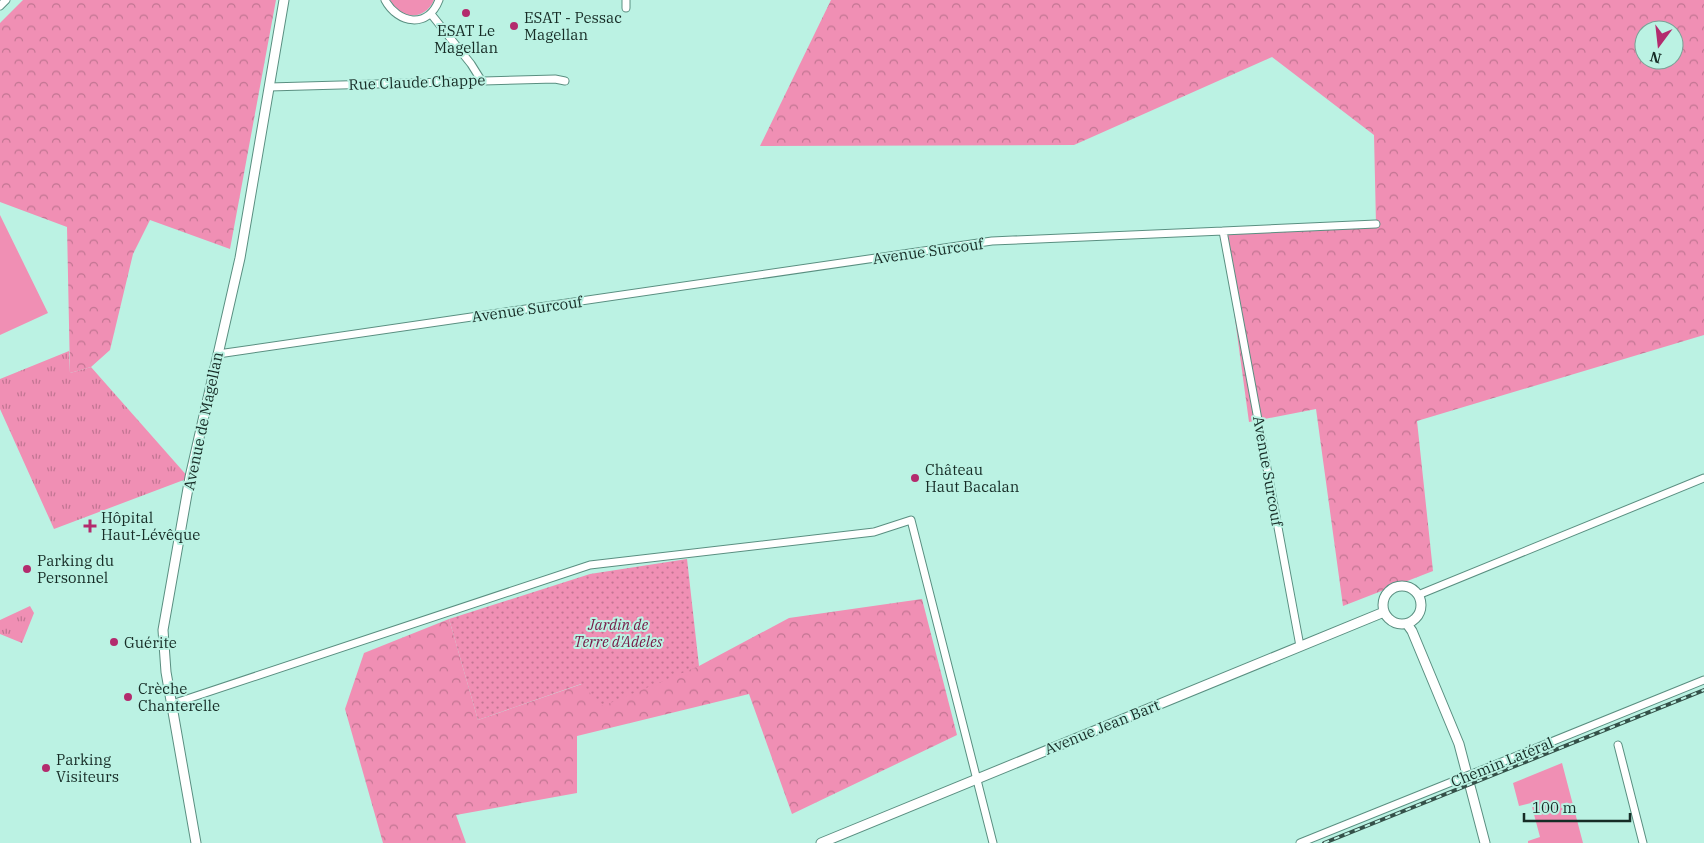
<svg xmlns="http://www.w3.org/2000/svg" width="1704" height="843" viewBox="0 0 1704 843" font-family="'IBM Plex Serif',serif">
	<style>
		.grass { fill: #f08fb4 }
		.forest { fill: url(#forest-crowns); fill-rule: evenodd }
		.park { fill: url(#park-tufts) }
		.garden { fill: url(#garden-dots) }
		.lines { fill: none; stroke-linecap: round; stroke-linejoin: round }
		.minor-casing { stroke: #5a8f81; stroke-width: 9 }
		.tertiary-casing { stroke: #5a8f81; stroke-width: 11 }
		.minor { stroke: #fff; stroke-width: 7 }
		.tertiary { stroke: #fff; stroke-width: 9 }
		.rail-casing { stroke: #355149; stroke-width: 4 }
		.rail { stroke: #bbf2e3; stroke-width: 2; stroke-dasharray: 5.5; stroke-linecap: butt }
		.minor-bridge-casing { stroke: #5a8f81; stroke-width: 9; stroke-linecap: butt }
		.minor-bridge { stroke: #fff; stroke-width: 7 }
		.poi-dot { fill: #b32b6d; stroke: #bbf2e3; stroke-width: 2 }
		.labels { text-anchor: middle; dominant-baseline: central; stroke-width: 4; stroke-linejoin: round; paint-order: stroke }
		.poi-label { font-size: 15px; fill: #162c26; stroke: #bbf2e3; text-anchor: start }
		.street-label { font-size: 15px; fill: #162c26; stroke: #bbf2e3 }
		.park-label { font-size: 15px; font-style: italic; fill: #771c48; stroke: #bbf2e3 }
	</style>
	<defs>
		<pattern id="forest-crowns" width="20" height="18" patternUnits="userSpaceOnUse" patternTransform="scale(1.25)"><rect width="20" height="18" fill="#f08fb4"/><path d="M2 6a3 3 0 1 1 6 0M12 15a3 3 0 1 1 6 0" fill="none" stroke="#c17592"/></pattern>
		<pattern id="park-tufts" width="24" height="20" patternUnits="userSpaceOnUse" patternTransform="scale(1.25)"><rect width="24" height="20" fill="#f08fb4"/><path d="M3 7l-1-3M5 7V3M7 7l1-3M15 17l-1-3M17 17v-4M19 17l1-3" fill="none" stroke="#c17592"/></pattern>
		<pattern id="garden-dots" width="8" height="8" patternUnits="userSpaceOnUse" patternTransform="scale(1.25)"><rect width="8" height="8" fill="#f08fb4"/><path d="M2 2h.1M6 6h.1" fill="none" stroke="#c17592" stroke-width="1.8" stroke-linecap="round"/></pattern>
	</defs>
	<rect width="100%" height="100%" fill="#bbf2e3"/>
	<path class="grass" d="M390,0H434C425,21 400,20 390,0Z
		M0,215L48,313L0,335Z
		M1562,763L1583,843H1528V841L1540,837L1531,803L1519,806L1513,783Z"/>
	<path class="forest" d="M23,0H276L230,249L150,220L133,254L110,350L91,367L70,373L67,227L0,202V23Z
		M831,0H1704V335L1417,421L1433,571L1343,606L1316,409L1249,422L1223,231L1376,224L1374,135L1272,57L1074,145L760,146ZM1644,30H1674V60H1644Z
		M922,599L957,735L792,814L749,694L577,736V793L456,815L466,843H383L345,709L364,653L449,619L478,720L582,684L699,666L789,618Z"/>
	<path class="park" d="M69,351L70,373L91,367L189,478L54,529L0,409V379Z
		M30,606L34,613L22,643L0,634V620Z"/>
	<path class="garden" d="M687,559L699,666L603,706L581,684L478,720L449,619L590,574Z"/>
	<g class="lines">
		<defs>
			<path id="minor" d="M385,0C398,24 428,29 439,0
				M0,6L6,0
				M626,8V0
				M431,14L471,64L481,80
				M269,87L555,79L565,81
				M1223,231L1376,224
				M218,354L992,241L1223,231L1300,646
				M1418,595L1704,478
				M172,704L590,565L874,532L911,520L993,843
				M1618,745L1643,843
				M1472,774L1704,680
				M1300,843L1464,777"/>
			<path id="tertiary" d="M1383 605a19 19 0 1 1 38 0a19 19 0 1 1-38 0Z
				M1407,624L1412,631L1459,744L1485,843
				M196,843L166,672L163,630L190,477L240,258L284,0
				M821,843L1384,612"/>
		</defs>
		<use href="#minor" class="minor-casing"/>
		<use href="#tertiary" class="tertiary-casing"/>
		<use href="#minor" class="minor"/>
		<use href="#tertiary" class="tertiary"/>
		<defs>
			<path id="rail" d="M1324,843L1704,690"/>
		</defs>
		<use href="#rail" class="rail-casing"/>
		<use href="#rail" class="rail"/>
		<defs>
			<path id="minor-bridge" d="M1464,777L1472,774"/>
		</defs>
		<use href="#minor-bridge" class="minor-bridge-casing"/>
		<use href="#minor-bridge" class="minor-bridge"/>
	</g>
	<g class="poi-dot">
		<circle cx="466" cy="13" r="5"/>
		<circle cx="514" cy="26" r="5"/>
		<circle cx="915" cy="478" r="5"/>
		<path d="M87.5 518.5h5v5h5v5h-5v5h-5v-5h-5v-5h5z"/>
		<circle cx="27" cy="569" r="5"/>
		<circle cx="114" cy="642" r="5"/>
		<circle cx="128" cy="697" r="5"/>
		<circle cx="46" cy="768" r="5"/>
	</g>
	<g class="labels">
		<g class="poi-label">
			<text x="524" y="17">ESAT - Pessac<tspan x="524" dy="17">Magellan</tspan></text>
			<text x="466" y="30" text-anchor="middle">ESAT Le<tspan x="466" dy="17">Magellan</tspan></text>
			<text x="925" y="469">Château<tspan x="925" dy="17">Haut Bacalan</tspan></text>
			<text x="101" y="517">Hôpital<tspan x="101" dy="17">Haut-Lévêque</tspan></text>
			<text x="37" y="560">Parking du<tspan x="37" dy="17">Personnel</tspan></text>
			<text x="124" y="642">Guérite</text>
			<text x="138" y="688">Crèche<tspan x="138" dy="17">Chanterelle</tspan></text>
			<text x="56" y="759">Parking<tspan x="56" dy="17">Visiteurs</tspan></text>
		</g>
		<g class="street-label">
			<text transform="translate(417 82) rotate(-2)">Rue Claude Chappe</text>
			<text transform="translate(928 251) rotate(-8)">Avenue Surcouf</text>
			<text transform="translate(527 309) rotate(-8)">Avenue Surcouf</text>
			<text transform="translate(203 421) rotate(-78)">Avenue de Magellan</text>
			<text transform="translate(1268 471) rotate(80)">Avenue Surcouf</text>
			<text transform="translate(1102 727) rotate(-22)">Avenue Jean Bart</text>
			<text transform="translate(1502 762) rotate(-22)">Chemin Latéral</text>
		</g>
		<g class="park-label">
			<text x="618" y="624">Jardin de<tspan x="618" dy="17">Terre d'Adeles</tspan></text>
		</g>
	</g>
	<g transform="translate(1659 45) rotate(195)"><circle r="24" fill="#bbf2e3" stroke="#79a397"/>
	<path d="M0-4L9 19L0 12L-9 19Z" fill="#b32b6d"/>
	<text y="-8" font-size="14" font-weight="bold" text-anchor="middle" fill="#162c26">N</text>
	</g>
	<path d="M1524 813v8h106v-8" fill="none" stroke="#162c26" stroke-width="2.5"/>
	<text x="1532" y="813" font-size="15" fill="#162c26" stroke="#bbf2e3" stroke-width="4" paint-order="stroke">100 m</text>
</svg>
